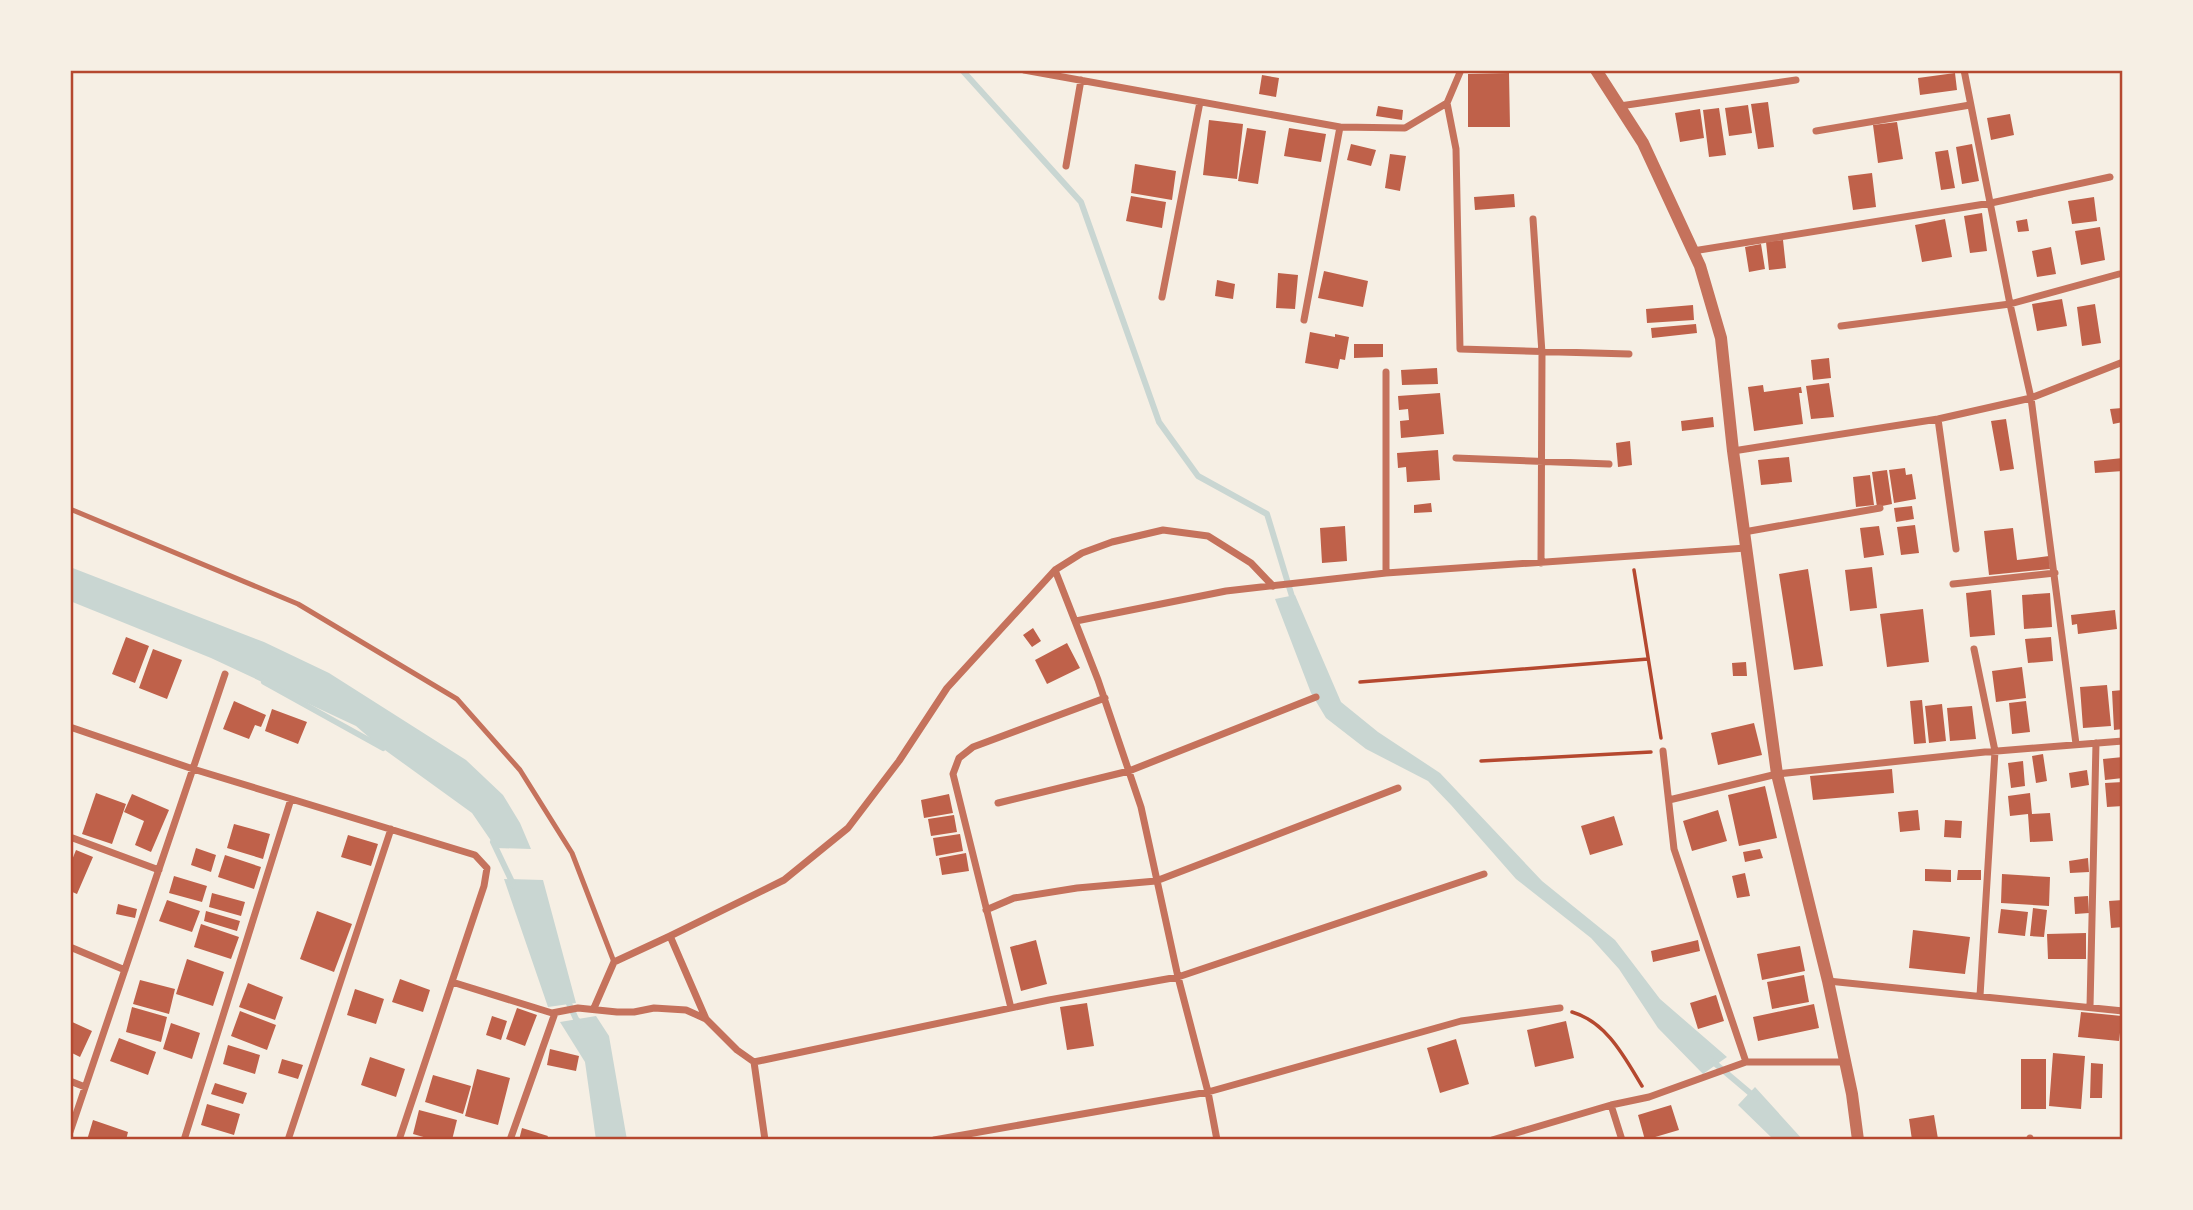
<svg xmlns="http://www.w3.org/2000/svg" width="2193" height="1210" viewBox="0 0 2193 1210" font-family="'Source Sans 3',sans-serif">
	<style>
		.water { fill: #c9d6d2 }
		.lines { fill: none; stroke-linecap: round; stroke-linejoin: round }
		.stream { stroke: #c9d6d2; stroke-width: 6 }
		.building { fill: #bf614a }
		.path { stroke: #b5482f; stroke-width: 3.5 }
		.service { stroke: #c5725c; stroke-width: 5 }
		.minor { stroke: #c5725c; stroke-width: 7 }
		.tertiary { stroke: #c5725c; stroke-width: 12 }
		.neatline { fill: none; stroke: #b5482f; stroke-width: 2.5 }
	</style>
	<rect width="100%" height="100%" fill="#f6efe4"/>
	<path class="water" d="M70,567L264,642L329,673L466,760L503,795L520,823L531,849L496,848L472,813L378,745L356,726L211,658L70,601Z
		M1295,595L1341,702L1378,732L1440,773L1542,881L1615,940L1660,999L1727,1057L1703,1074L1658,1028L1619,969L1591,938L1516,879L1451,805L1428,781L1366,749L1326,718L1311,693L1275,599Z
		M504,879L543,880L576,1003L548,1007Z
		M596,1016L609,1036L627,1140H596L585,1062L560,1022Z
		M1755,1087L1803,1140H1774L1738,1105Z"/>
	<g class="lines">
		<path class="stream" d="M962,70L1081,202L1159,422L1198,476L1267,514L1294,603
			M264,682L383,748
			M493,842L514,886
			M566,997L576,1019L581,1024
			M1711,1060L1756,1098"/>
	</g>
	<path class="building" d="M1509,73L1510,127H1468V74Z
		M1955,73L1957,90L1920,95L1918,78Z
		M1262,75L1279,78L1276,97L1259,94Z
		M1768,102L1774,147L1758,149L1751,104Z
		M1748,105L1752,133L1729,136L1725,108Z
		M1378,106L1403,110L1402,120L1376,116Z
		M1719,108L1726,155L1709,157L1703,110Z
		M1700,109L1704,138L1680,142L1675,113Z
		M2010,114L2014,135L1991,140L1987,118Z
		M1209,120L1243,124L1237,179L1203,175Z
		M1897,122L1903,159L1878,163L1873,125Z
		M1247,128L1266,131L1258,184L1238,181Z
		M1289,128L1326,134L1321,162L1284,156Z
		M1351,144L1376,150L1371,166L1347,160Z
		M1972,144L1979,181L1962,184L1956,147Z
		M1948,150L1955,188L1941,190L1935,152Z
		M1390,154L1406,156L1400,191L1385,188Z
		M1135,164L1176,171L1172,200L1131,193Z
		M1872,173L1876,207L1853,210L1848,176Z
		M1514,194L1515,207L1475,210L1474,197Z
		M1131,196L1166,202L1162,228L1126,221Z
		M2094,197L2097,221L2072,224L2068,201Z
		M1982,213L1987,251L1970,253L1964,216Z
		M1945,219L1952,257L1922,262L1915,225Z
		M2027,219L2029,231L2018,232L2016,221Z
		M2100,227L2105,260L2081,265L2075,231Z
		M1783,240L1786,268L1769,270L1766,242Z
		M1761,244L1765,269L1749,272L1745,247Z
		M2051,247L2056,274L2037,277L2032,251Z
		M1324,271L1368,281L1363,307L1318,298Z
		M1278,273L1298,275L1295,309L1276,308Z
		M1217,280L1235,284L1233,299L1215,296Z
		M2062,299L2067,326L2037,331L2032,304Z
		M2095,304L2101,343L2082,346L2077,307Z
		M1693,305L1694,320L1647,323L1646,309Z
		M1696,324L1697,333L1652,338L1651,328Z
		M1310,332L1335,337V334L1349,337L1345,360L1340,359L1338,369L1305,363Z
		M1354,344H1383V357L1354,358Z
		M1829,358L1831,378L1813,380L1811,360Z
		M1437,368L1438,384L1402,385L1401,370Z
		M1829,383L1834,417L1811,419L1806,386Z
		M1763,385L1764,392L1801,387L1802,393H1799L1803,424L1754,431L1748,387Z
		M1440,393L1444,434L1401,438L1400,421L1409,420L1408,409L1399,410L1398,396Z
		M2122,408L2123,422L2113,424L2110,409Z
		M1713,417L1714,427L1682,431L1681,421Z
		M2006,419L2014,469L2000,471L1991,421Z
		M1630,441L1632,465L1618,467L1616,443Z
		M1438,450L1440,480L1407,482L1406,467L1398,468L1397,453Z
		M1789,457L1792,482L1761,485L1758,460Z
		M2123,458V471L2095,473L2094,461Z
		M1905,468L1906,475L1912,474L1916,499L1894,503L1889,470Z
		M1887,470L1892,504L1877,507L1872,472Z
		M1870,475L1874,505L1856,507L1853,477Z
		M1431,503L1432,512L1414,513V505Z
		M1912,506L1914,519L1896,522L1894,508Z
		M1915,525L1919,553L1901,555L1897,527Z
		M1345,526L1347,561L1322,563L1320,528Z
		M1879,526L1884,555L1864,558L1860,528Z
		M2013,528L2017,560L2049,556L2050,569L1989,575L1984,531Z
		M1872,567L1877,608L1850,611L1845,570Z
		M1808,569L1823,666L1794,670L1779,574Z
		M1991,590L1995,635L1970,637L1966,593Z
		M2050,593L2052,627L2024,629L2022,595Z
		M1923,609L1929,662L1887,667L1880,614Z
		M2115,610L2117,629L2078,634L2077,624L2072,625L2071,615Z
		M1033,628L1041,641L1032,647L1023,635Z
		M126,637L149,646L135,683L112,674Z
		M2051,637L2053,661L2028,663L2025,639Z
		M1067,643L1080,668L1047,684L1035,660Z
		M153,649L182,660L167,699L139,688Z
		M1746,662L1747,676H1733L1732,663Z
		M2022,667L2026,698L1996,702L1992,671Z
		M2107,685L2111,726L2083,728L2080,687Z
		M2123,690V729L2114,730L2112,691Z
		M1922,700L1926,743L1914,744L1910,701Z
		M234,701L266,715L261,727L255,725L249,739L223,729Z
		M2026,701L2030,732L2012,734L2009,703Z
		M1942,704L1946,741L1929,743L1925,706Z
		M1972,706L1976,739L1950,741L1947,708Z
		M272,709L307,722L298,744L265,731Z
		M1754,723L1762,755L1718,765L1711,733Z
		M2043,754L2047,781L2036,783L2032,756Z
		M2123,757V778L2105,780L2103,759Z
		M2023,761L2025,786L2011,788L2008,763Z
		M1892,769L1894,793L1813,800L1810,776Z
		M2087,770L2089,785L2071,788L2069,773Z
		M2123,782V806L2107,807L2105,783Z
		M1765,786L1777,838L1739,846L1728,795Z
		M96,793L126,804L112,844L82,834Z
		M2030,793L2032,814L2050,813L2053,841L2030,842L2028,814L2010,816L2008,796Z
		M132,794L169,810L151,852L135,845L144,821L124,812Z
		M949,794L953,813L924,818L921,800Z
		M1718,810L1727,841L1692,851L1683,821Z
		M1918,810L1920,830L1900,832L1898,812Z
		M954,815L957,832L931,836L928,819Z
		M1614,816L1623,845L1590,855L1581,826Z
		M1945,820L1962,821L1961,838L1944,837Z
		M234,824L270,834L263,859L227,848Z
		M960,834L963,851L936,856L933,838Z
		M348,835L378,844L371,866L341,857Z
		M196,848L216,855L211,872L191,865Z
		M1760,849L1763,858L1745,862L1743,852Z
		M76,850L93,857L77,894L70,891V865Z
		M966,853L969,871L942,875L939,858Z
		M225,855L261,867L254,889L218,877Z
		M2088,858L2089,872L2070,873L2069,861Z
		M1925,869L1951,870V882L1925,881Z
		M1958,870H1981V880H1957Z
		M1745,873L1750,896L1737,898L1732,876Z
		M2002,874L2050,877L2049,906L2001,903Z
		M174,876L207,886L202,902L169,893Z
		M212,893L245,902L241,916L209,907Z
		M2088,896L2089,913L2075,914L2074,897Z
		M167,900L200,911L192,932L159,921Z
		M2123,900V927L2111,928L2109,901Z
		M118,904L137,909L135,918L116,914Z
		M2033,908L2047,910L2044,937L2030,936Z
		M2001,909L2028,912L2025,936L1998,933Z
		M206,911L240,921L237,931L204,921Z
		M317,911L352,924L334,972L300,959Z
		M201,924L239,937L231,959L194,947Z
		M1913,930L1970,937L1965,974L1909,968Z
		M2086,933V959H2048L2047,934Z
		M1036,940L1047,984L1021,991L1010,947Z
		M1698,940L1700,951L1653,962L1651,951Z
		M1800,946L1805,971L1762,980L1757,954Z
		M187,959L224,972L213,1006L176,994Z
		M1804,975L1809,1002L1772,1009L1767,982Z
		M400,979L430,990L423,1012L392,1002Z
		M140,980L175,989L169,1014L133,1004Z
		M248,983L283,997L275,1020L239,1007Z
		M355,989L384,999L376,1024L347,1015Z
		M1716,995L1724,1021L1698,1029L1690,1003Z
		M1087,1003L1094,1046L1067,1050L1060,1007Z
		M1814,1004L1819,1028L1758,1041L1753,1017Z
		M132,1007L167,1017L161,1042L126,1032Z
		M517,1008L537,1015L525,1046L506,1039Z
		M240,1011L276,1025L267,1050L231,1036Z
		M2081,1012L2122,1016L2119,1041L2078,1037Z
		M492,1016L507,1021L501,1040L486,1035Z
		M70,1021L92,1031L80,1057L70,1052Z
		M1566,1021L1574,1058L1535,1067L1527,1030Z
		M171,1023L200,1033L192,1059L163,1049Z
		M119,1038L156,1052L148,1075L110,1061Z
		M1456,1039L1469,1084L1440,1093L1427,1048Z
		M228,1045L260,1055L255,1074L223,1064Z
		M550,1049L579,1056L576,1071L547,1065Z
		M2053,1053L2085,1056L2081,1109L2049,1106Z
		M370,1057L405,1069L396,1097L361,1085Z
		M282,1059L303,1065L298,1079L278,1073Z
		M2021,1059H2046V1109H2021Z
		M2091,1063L2103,1064L2102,1098H2090Z
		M477,1069L510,1078L498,1125L465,1116Z
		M433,1075L471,1086L463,1114L425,1102Z
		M215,1083L247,1093L243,1104L211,1094Z
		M207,1104L240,1114L234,1135L201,1125Z
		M1671,1105L1679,1130L1645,1140L1638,1115Z
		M419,1110L457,1120L452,1140H434L413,1134Z
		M1934,1115L1938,1139L1912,1140L1909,1119Z
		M93,1120L128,1132L126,1140H87Z
		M522,1128L548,1136L546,1140H519Z"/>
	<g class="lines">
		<path class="path" d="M1634,570L1661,738
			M1360,682L1648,659
			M1481,761L1651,752
			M1572,1012C1607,1022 1625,1058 1642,1086"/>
		<path class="service" d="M70,509L298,604L457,699L520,770L572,853L614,962"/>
		<path class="minor" d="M1024,70L1340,127L1405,128L1447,103L1461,70
			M1964,70L2010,304L2031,398L2076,744
			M1447,103L1456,149L1460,349L1629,354
			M1620,106L1796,80
			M1816,131L1970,105
			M1066,166L1081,80
			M1533,219L1542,353L1541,563
			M1693,251L1991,203L2110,177
			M1162,297L1200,102
			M1304,320L1340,127
			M1841,326L2010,304L2119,274
			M1386,372V573
			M1938,419L1956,549
			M1733,451L1938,419L2031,398L2123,362
			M1456,458L1609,464
			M1744,532L1880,508
			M1953,584L2055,573
			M1076,621L1226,591L1386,573L1746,548
			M1974,649L1995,751L1980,996
			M70,727L193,769L475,855L487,868L484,886L399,1140
			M1663,751L1674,849L1746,1062H1844
			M1669,800L1777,774L1985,752L2123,741
			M998,803L1129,771L1316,697
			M70,837L159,870
			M986,910L1014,898L1077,888L1156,881L1398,788
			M70,947L125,970
			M1828,981L2123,1011
			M452,982L552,1013L578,1008L617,1012H634L654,1008L686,1010L706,1019L737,1050L754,1062L1049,1000L1178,977L1484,874
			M2090,1007L2096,743
			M594,1008L614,962L670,936
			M1011,1008L953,774L959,758L973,747L1105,698
			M706,1019L670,936L784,880L848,828L899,761L947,688L1055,570
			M754,1062L765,1140
			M70,1081L85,1087
			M1611,1105L1622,1140
			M70,1132L225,674
			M184,1140L291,799
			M288,1140L391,829
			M510,1140L555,1013
			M934,1140L1208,1092L1461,1021L1560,1008
			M1217,1140L1208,1092L1178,977L1141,807L1098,680L1055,570L1082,553L1112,542L1163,530L1208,536L1251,563L1273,586
			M1492,1140L1611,1105L1649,1097L1746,1062
			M2030,1140V1138"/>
		<path class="tertiary" d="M1596,70L1643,143L1700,266L1721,338L1733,451L1777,774L1828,981L1852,1094L1858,1140"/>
	</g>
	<rect width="2193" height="1210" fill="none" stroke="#f6efe4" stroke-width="144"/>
	<rect x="72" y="72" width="2049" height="1066" class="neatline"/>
</svg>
